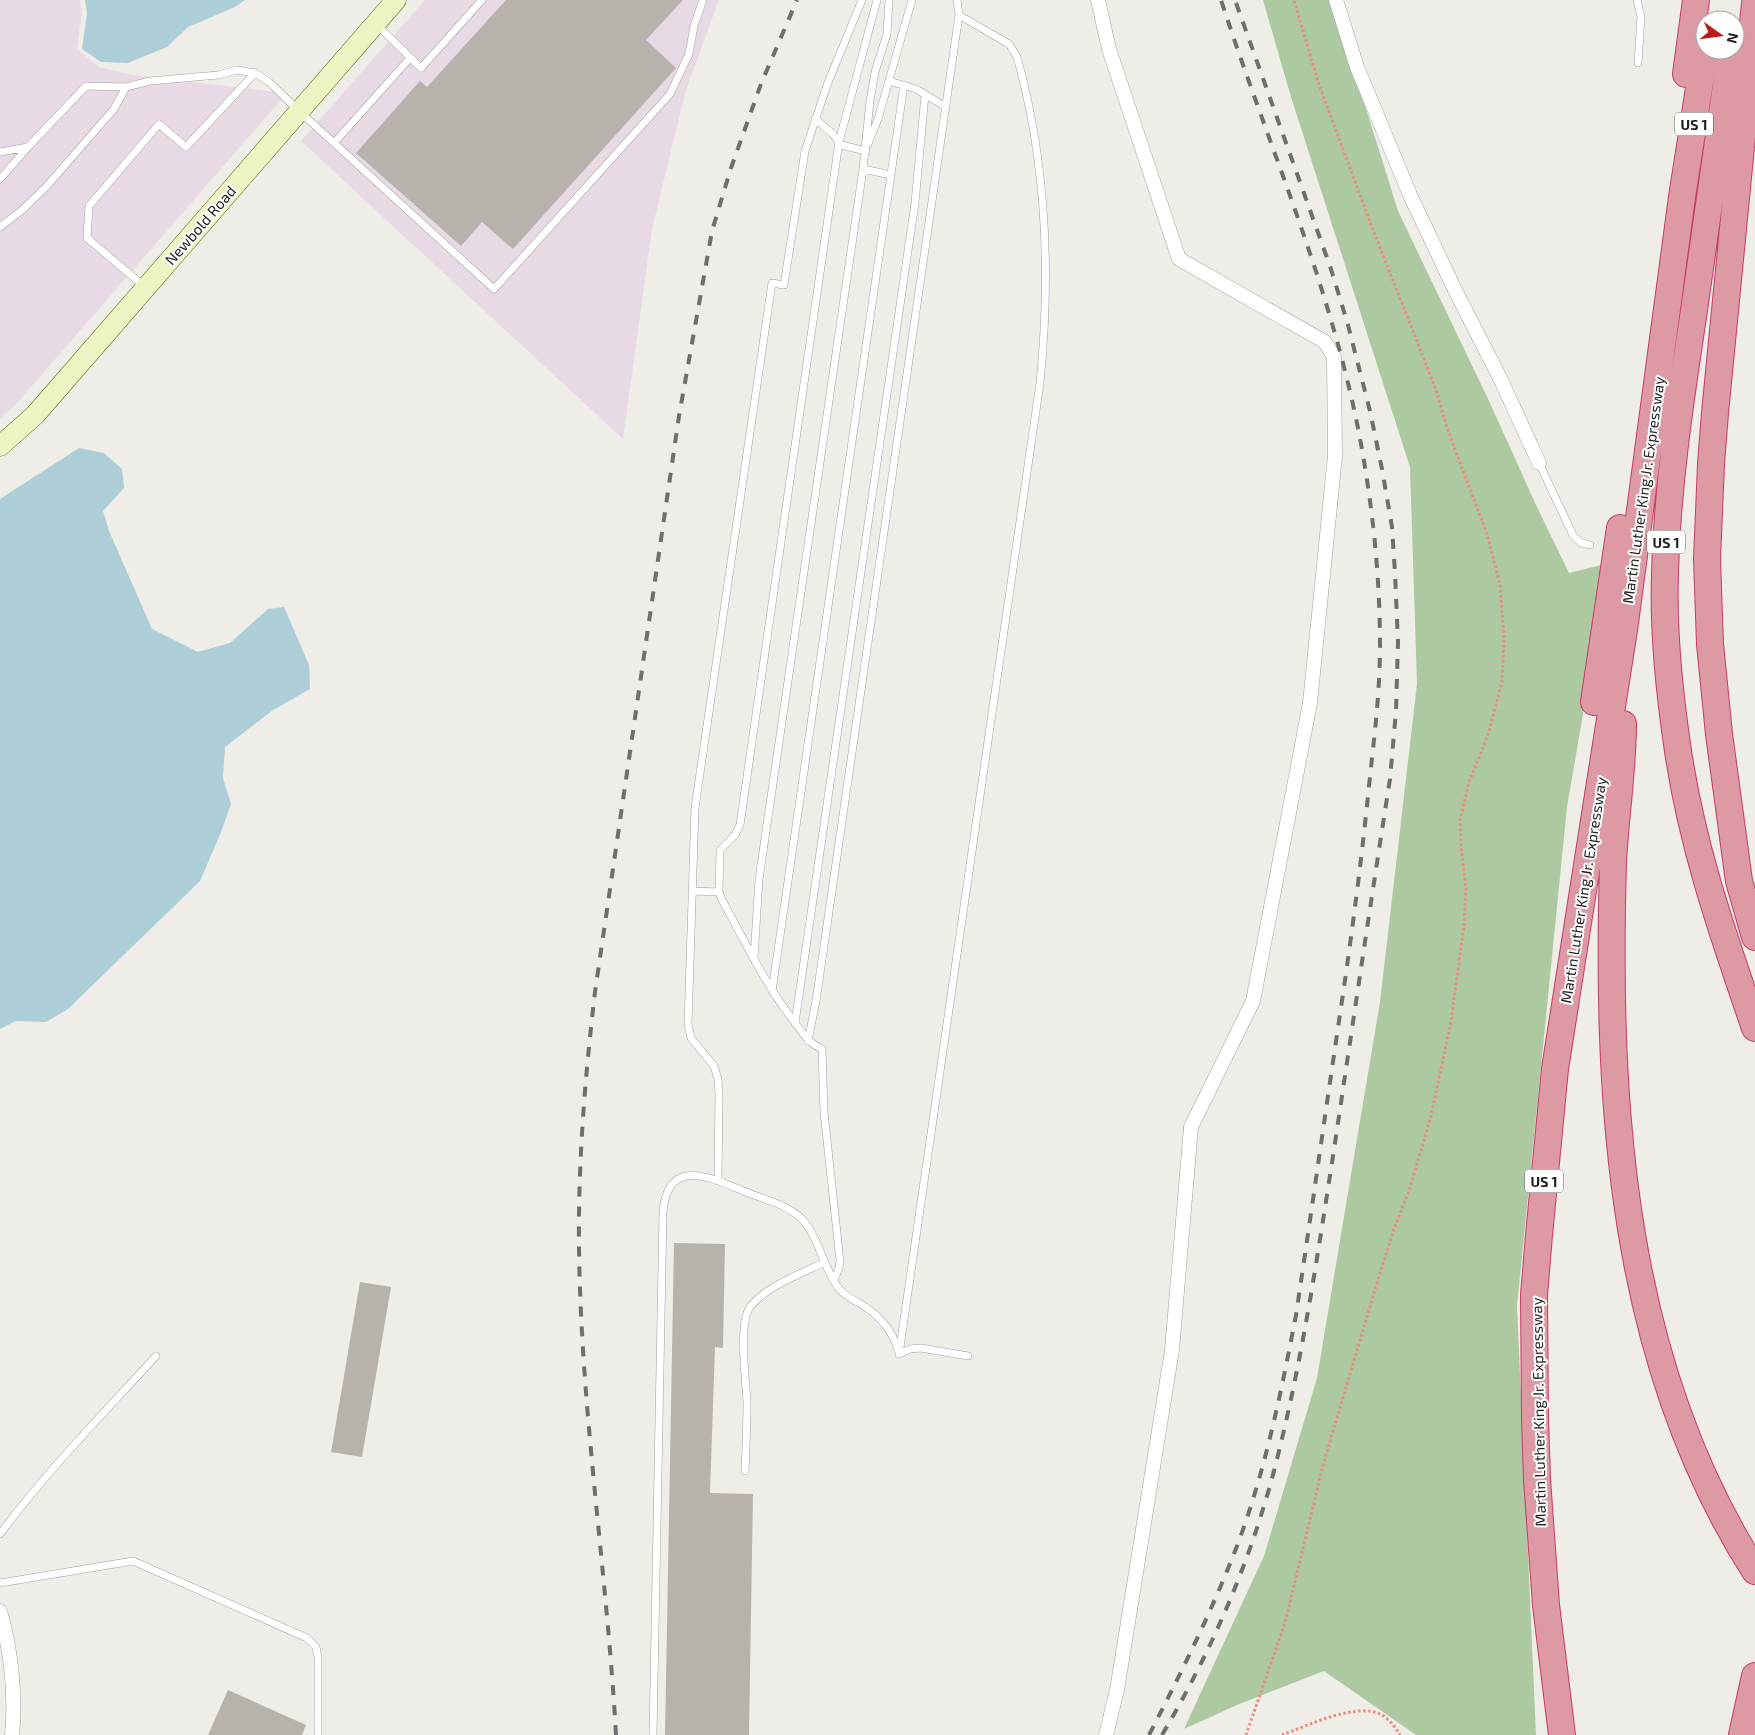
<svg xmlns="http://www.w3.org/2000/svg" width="1755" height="1735" viewBox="0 0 1755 1735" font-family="'Exo 2',sans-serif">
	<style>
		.industrial { fill: #e7dae5 }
		.forest { fill: #acc9a1 }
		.water { fill: #adcdd7 }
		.building { fill: #b8b2ad }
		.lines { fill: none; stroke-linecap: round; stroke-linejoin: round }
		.service-casing { stroke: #a1a1a1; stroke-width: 8 }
		.minor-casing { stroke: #a1a1a1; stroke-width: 15 }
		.secondary-casing { stroke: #5f6b12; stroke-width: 21 }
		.motorway-casing { stroke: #c63b68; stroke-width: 28 }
		.path { stroke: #ea8c7e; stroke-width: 3; stroke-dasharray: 2.5 2.5; stroke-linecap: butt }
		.service { stroke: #fff; stroke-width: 7 }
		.minor { stroke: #fff; stroke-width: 14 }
		.secondary { stroke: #eff2c2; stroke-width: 20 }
		.motorway { stroke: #dd99a4; stroke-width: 26 }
		.rail { stroke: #6e6e6e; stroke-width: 4; stroke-dasharray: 10 10; stroke-linecap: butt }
		.labels { text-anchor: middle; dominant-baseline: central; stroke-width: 4; stroke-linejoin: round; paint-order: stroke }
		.shield { fill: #fff; stroke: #636363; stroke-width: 1 }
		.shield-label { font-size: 14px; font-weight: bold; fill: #202020 }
		.street-label { font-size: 15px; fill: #202020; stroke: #fff }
	</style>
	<rect width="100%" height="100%" fill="#efede7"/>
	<path class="industrial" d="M0,0H80L82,10L77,49L99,67L132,75L287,93L17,403L0,419Z
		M425,0H719L686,90L652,229L623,439L301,141Z"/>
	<path class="forest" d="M1263,0H1332L1398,211L1489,401L1536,505L1569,573L1609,563L1567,807L1517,1306L1536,1735H1416L1324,1671L1237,1705L1184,1729L1264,1556L1317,1378L1380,1002L1417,684L1410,467L1291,97Z"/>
	<path class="water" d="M85,0H245L235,7L188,27L167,47L128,63L101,62L82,49L87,13Z
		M79,448L104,453L122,469L124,488L103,511L109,531L152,629L198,652L230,643L268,609L284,607L309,665L310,689L273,710L225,747L223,778L231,804L221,832L200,881L68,1009L46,1022L16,1021L0,1029V499Z"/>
	<path class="building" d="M506,0H683L646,40L676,68L513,249L482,222L461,246L356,153L420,81L427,87Z
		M674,1243L725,1244L723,1348L715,1347L710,1493L753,1494L749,1735H665Z
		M360,1282L391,1287L362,1457L331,1452Z
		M228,1690L306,1725L302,1735H208Z"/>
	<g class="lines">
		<defs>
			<path id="service" d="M1637,0L1641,17L1638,63
				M376,24L421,68L482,0
				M889,81L916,89L946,107
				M815,119L833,134L841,145L866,151
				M334,143L410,58
				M868,144L878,119L912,0
				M0,152L28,147L86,86L126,87L150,81L218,75L237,70L255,73L269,82L299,111L494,289L670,94L689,54L694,26L703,0
				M863,169L891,175
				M0,179L28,147
				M0,227L21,211L46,187L114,109L126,87
				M145,287L87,238L89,206L159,124L186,147L255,73
				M1539,463L1573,535L1581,543L1590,545
				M692,891L719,892
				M754,958L759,879L863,169L870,101L875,72L887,34L889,0
				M772,991L904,85
				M795,1023L915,203L925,95
				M808,1041L816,1001L959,15L957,0
				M718,1181L719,1095L718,1079L714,1066L691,1038L688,1024L695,808L699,780L772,283L784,285L805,151L827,85L862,0
				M834,1280L839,1268L840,1261L824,1112L822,1049C808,1043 802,1032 793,1020C764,983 745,941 722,900L719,892L720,850L735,835L740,825L839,142L877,0
				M899,1354L1040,383C1051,273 1047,164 1017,57L1009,44L959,15
				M899,1354L910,1349L921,1348L968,1356
				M745,1471C746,1448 747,1425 747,1402C746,1380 738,1324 750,1307C765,1287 802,1273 825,1262
				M0,1534C47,1471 103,1414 156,1356
				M0,1583L133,1561L307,1638L316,1647L318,1657V1735
				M653,1735L663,1212C668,1152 717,1181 751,1194C767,1200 789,1206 802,1219C818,1236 823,1266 837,1286C843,1295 852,1299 861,1304C879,1315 892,1329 898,1350"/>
			<path id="minor" d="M1098,0L1109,49L1179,259L1325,342L1334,357L1335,456L1310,703L1253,1001L1191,1127L1172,1350L1117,1690L1106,1735
				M1336,0L1357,67L1410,195L1456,292L1501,380L1539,463
				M0,1611C11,1650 16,1695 12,1735"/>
			<path id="secondary" d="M0,446L35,415L396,0"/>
			<path id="motorway" d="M1755,3L1715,413L1711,464L1707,559L1710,644L1719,734L1739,881L1755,937
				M1731,50C1719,139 1706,228 1693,317C1680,403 1667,488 1665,575C1663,631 1669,689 1677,744C1691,844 1722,932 1755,1028
				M1686,74L1696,0
				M1594,702L1620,528
				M1623,724C1623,771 1615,817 1613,864C1606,1105 1621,1362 1755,1571
				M1562,1735L1546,1605L1537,1479L1535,1418L1534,1295L1539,1235L1555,1069L1624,630L1682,197L1705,50
				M1742,1735L1755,1676"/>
		</defs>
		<use href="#service" class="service-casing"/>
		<use href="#minor" class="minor-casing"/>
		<use href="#secondary" class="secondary-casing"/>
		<use href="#motorway" class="motorway-casing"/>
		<path class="path" d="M1246,1735L1285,1623L1323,1465L1374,1293L1394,1229L1409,1191L1431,1116L1451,1022L1464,925L1466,889L1461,847L1460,820L1469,782L1488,735L1502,682L1504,638L1500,585L1487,534L1448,431L1435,387L1375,235L1318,82L1294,0
			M1282,1735C1307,1726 1357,1701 1382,1715C1389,1719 1396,1728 1400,1735"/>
		<use href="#service" class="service"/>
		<use href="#minor" class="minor"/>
		<use href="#secondary" class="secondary"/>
		<use href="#motorway" class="motorway"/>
		<path class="rail" d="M616,1735C607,1573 581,1411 579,1248C578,1162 585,1077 595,992L679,416L712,231L731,168L761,84L797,0
			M1149,1735C1181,1673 1212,1611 1237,1546C1265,1472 1281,1393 1296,1315C1312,1208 1327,1101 1343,994C1353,925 1362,856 1369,786C1374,739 1380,693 1380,645C1380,578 1373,510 1361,444C1333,290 1269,148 1221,0
			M1162,1735C1214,1647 1255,1551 1279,1451C1304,1350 1319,1246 1335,1143C1353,1022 1371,900 1390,779L1396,711L1398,642L1395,573L1392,527L1382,469L1370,411L1348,325L1331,269L1235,0"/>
	</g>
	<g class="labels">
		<g class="shield">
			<rect x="1675" y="112.5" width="38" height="23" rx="4"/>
			<rect x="1647" y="530.5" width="38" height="23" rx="4"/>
			<rect x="1525" y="1169.5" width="38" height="23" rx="4"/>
		</g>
		<g class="shield-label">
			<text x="1694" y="124">US 1</text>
			<text x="1666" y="542">US 1</text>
			<text x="1544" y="1181">US 1</text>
		</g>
		<g class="street-label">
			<text transform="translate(200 225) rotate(-49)">Newbold Road</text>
			<text transform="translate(1643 490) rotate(-82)">Martin Luther King Jr. Expressway</text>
			<text transform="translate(1583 890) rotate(-81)">Martin Luther King Jr. Expressway</text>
			<text transform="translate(1538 1412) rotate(-91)">Martin Luther King Jr. Expressway</text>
		</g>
	</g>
	<g transform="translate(1720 35) rotate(104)"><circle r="24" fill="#ffffff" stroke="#a6a6a6"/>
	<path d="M0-4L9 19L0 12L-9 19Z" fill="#b71c18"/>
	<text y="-8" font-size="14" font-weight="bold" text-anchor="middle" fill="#202020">N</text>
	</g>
</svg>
